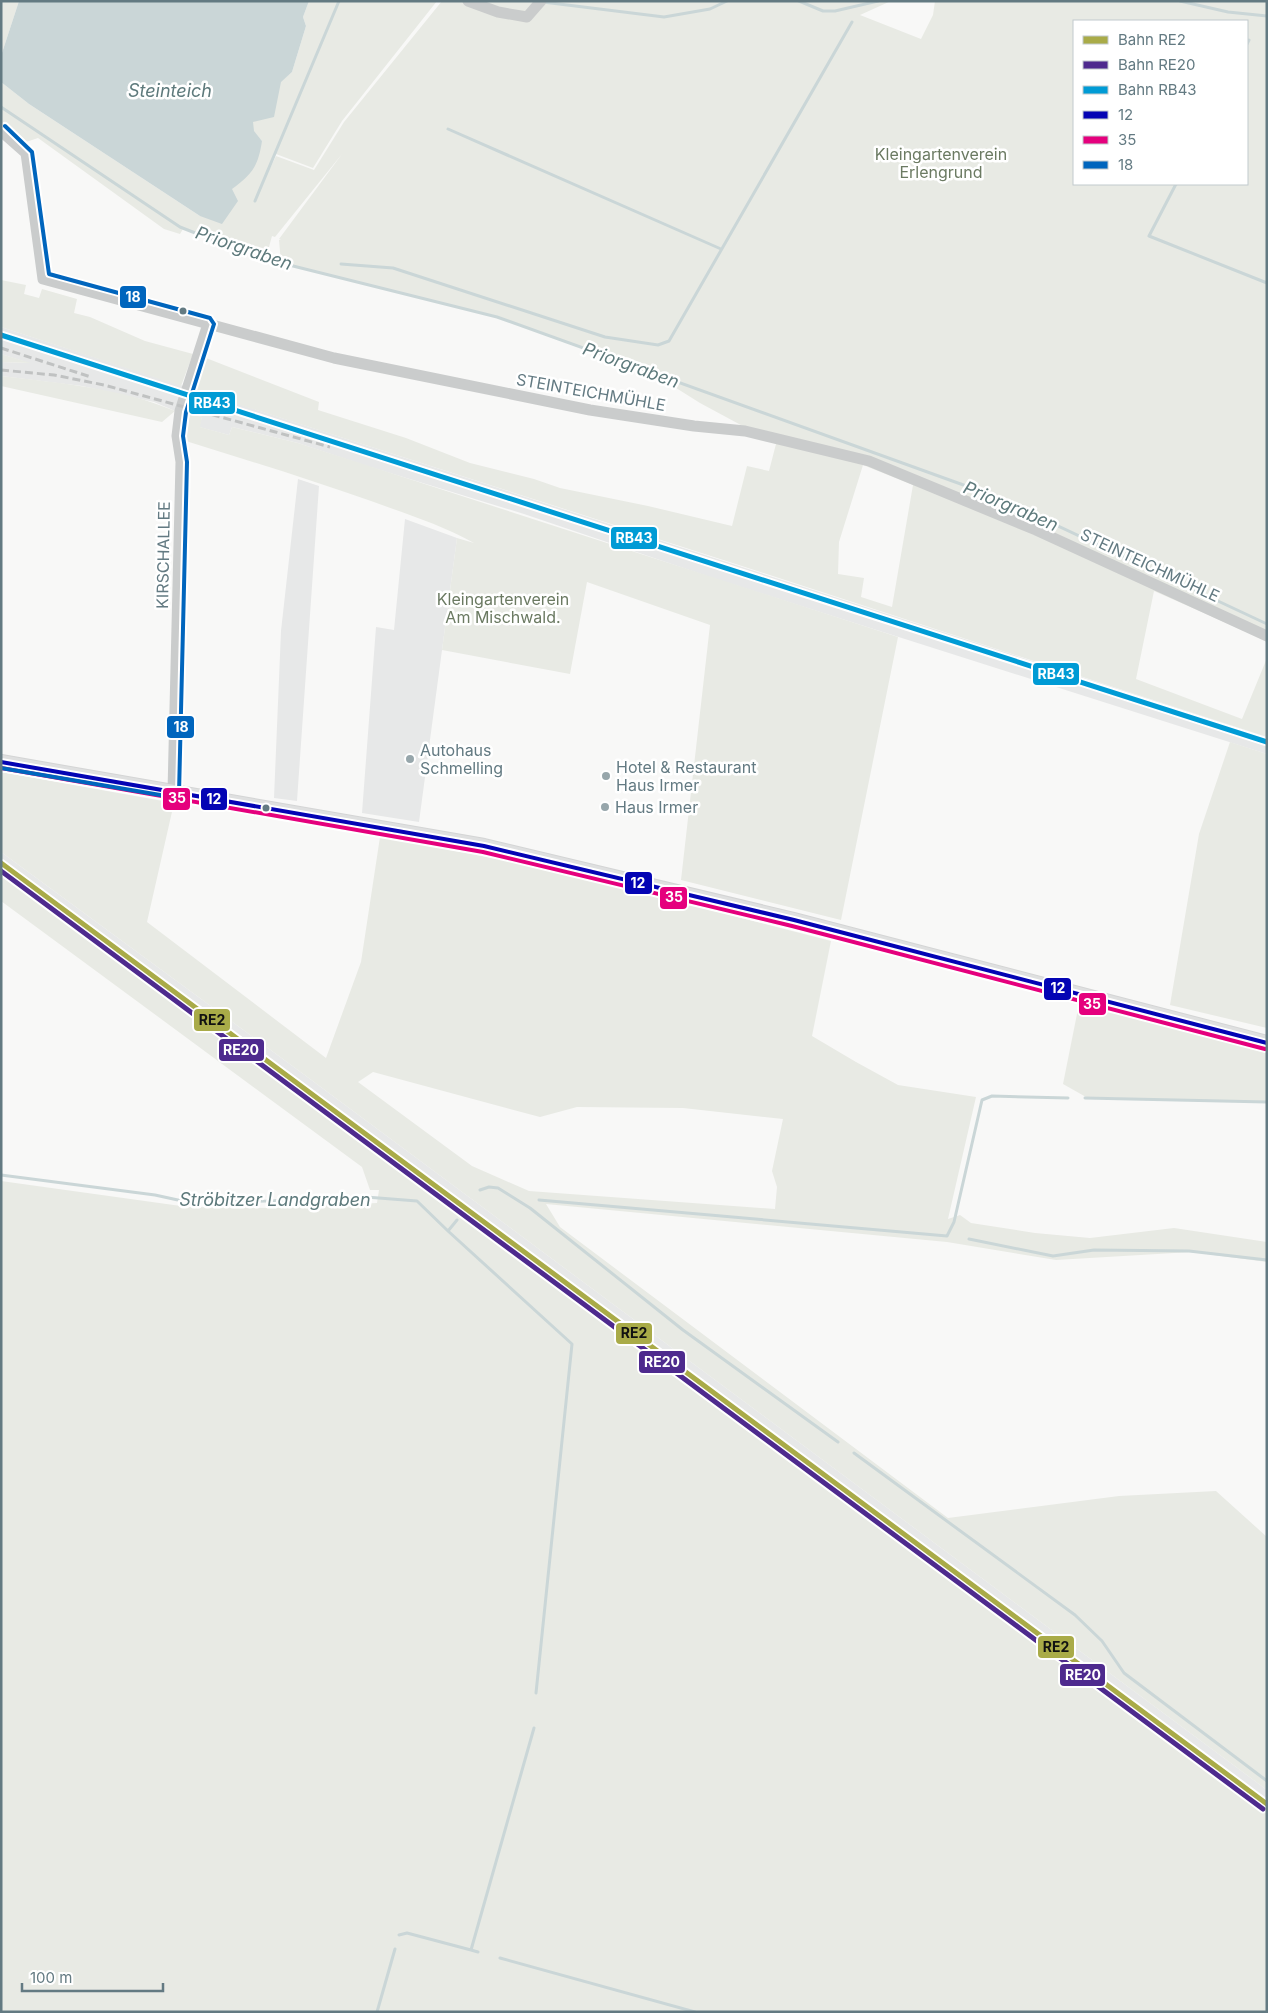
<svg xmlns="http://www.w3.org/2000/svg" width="1268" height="2013" viewBox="0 0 1268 2013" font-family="Inter,sans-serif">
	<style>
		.built { fill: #e7e8e8 }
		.green { fill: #e8eae4; fill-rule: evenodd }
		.water { fill: #cad6d7 }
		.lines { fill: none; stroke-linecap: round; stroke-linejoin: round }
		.stream { stroke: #cad6d7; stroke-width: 3 }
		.major-casing { stroke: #d4d5d5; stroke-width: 16 }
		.minor { stroke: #cacccc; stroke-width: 11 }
		.major { stroke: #dfe0e0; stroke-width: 14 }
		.rail { stroke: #c0c2c2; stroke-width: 3; stroke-dasharray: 8 4; stroke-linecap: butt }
		.bus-1-casing { stroke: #fff; stroke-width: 8 }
		.bus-2-casing { stroke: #fff; stroke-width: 8 }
		.bus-3-casing { stroke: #fff; stroke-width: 8 }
		.bus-1 { stroke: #0404b4; stroke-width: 4 }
		.bus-2 { stroke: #e5007d; stroke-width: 4 }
		.bus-3 { stroke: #0065bd; stroke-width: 4 }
		.rail-1-casing { stroke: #fff; stroke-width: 9 }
		.rail-2-casing { stroke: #fff; stroke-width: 9 }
		.rail-3-casing { stroke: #fff; stroke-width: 9 }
		.rail-1 { stroke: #a9ab48; stroke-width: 5 }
		.rail-2 { stroke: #4e2a8e; stroke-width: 5 }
		.rail-3 { stroke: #009bd5; stroke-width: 5 }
		.bus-dot { fill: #637a82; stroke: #fff; stroke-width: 2 }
		.poi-dot { fill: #97a6ab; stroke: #fff; stroke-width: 2 }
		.labels { text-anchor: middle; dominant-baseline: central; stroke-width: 5; stroke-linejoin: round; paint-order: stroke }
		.park-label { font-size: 16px; fill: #6b7a62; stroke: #fff }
		.street-label { font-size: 16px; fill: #637a82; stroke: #fff }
		.poi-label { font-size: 16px; fill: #637a82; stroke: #fff; text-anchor: start }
		.water-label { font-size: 18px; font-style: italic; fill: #5e7a7c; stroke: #fff }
		.line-badge { stroke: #fff; stroke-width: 2 }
		.badge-label { font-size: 14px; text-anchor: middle; font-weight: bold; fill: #fff }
		.pale-badge-label { font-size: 14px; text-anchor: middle; font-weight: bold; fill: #111 }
	</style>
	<rect width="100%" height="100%" fill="#f8f8f7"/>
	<path class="built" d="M1,327L1267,737V754L716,579L524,514L364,465L298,443L232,427L229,435L199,427L202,417L175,411L154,402L82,386L1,376V362L29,363L1,354Z
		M298,479L319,486L297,801L274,798L281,631Z
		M405,519L457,538L419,822L362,813L376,627L394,630Z
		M1,852L306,1076L1267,1790V1812L483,1232L288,1084L1,870Z"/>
	<path class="green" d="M1,1H19L1,56Z
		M309,1H437L342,121L313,168L276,154L268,172L276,156L314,170L344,122L442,1H891L860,15L921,39L933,15L935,1H1267V641L1154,591L1136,679L1242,719L1267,658V737L748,568L194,390L206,358L319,402L318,410L406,438L470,463L534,479L560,488L648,506L732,526L747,466L769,471L776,444L700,403L657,376L497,316L281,263L279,240H281L279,239L342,154L275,237L272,236L267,254L183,229L180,234L164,229L38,138L26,142L1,124V82L29,104L200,216L231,189L262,141L253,131V121L281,81L292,72L306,26L303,17ZM1074,21H1247V184H1074ZM863,465L913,485L892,607L861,597L864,578L838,574L839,542Z
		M1,280L26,285L24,294L39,298L42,289L77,299L74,313L90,317L145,341L193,354L181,386L1,327Z
		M1,354L31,363L1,362Z
		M1,376C59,383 121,388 175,411L162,422L1,386Z
		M190,414L202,417L200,427L229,435L232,427L298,443L898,637L841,920L681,880L710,625L587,582L570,674L442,650L457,538L474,543C442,525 406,514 371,501C311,480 250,461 189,442L186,440Z
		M1230,742L1267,754V1028L1170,1005L1199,834Z
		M1,772L174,803L147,922L326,1058L361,962L380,837L546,868L831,941L812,1036L856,1062L898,1085L976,1097L948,1219L960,1215L971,1223L1035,1233L1090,1238L1174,1228L1267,1242V1262L1191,1252L1056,1260L947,1242L546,1204L560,1227L948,1518L1119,1496L1216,1491L1267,1537V1790L306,1076L1,852ZM373,1072L540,1117L577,1107L683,1108L783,1119L772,1171L777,1187L775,1209L529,1191L472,1166L358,1082Z
		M1,870L288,1084L483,1232L1267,1812V2012H1V1181L188,1207L270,1208L377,1203L379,1190H370L362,1167L1,901Z
		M1079,1004L1267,1053V1102L1086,1097L1063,1084Z"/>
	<path class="water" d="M19,1H309L303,17L306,26L292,72L281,82L274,117L253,122L254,131L262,141C258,167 252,174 232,189L238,201L222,224L200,216L29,104L1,82V56Z"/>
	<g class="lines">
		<path class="stream" d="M799,1L823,11H835L878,1
			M1180,1L1228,12L1267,16
			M543,2L664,17L710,9L727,1
			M1247,44L1249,40
			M1,107L180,227L246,253L281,263L497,317L994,496L1267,624
			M448,129L721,249
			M1176,184L1149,236L1267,283
			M255,201L339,1
			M341,264L393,268L605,337L658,345L669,341L852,22
			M1085,1098L1267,1102
			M1,1175L155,1195L187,1202L266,1201L366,1197L417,1201L448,1231L572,1344L536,1693
			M480,1190L489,1187L498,1188L530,1208L683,1330L838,1442
			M539,1200L947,1236L954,1222L982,1100L992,1096L1068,1098
			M448,1231L457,1220
			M969,1239L1053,1256L1094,1250L1189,1251L1267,1260
			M854,1453L1075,1615L1102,1641L1124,1673L1267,1781
			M399,1935L407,1933L471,1950L534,1728
			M471,1950L478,1952
			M500,1958L695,2012
			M377,2012L395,1949"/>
		<defs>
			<path id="major" d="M1,762L484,846L794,920L1267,1043"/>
		</defs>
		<use href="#major" class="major-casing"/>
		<path class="minor" d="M468,1L498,12L527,17L541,1
			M1,131L26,153L43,279L334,358L590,410L694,426L745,431L869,461L1036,530L1267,636
			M173,791L181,462L177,436L180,411L208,324"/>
		<use href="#major" class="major"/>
		<path class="rail" d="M1,348L91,377
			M1,370L54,375L104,385L330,447"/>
		<defs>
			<path id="bus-1" d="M1,762L484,846L794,920L1267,1043"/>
			<path id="bus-2" d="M1,768L483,852L792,926L1265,1049"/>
			<path id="bus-3" d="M1,768L172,797L179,794L187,462L183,436L186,412L214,324L210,318L49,274L32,152L5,126"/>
		</defs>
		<use href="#bus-1" class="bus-1-casing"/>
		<use href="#bus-2" class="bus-2-casing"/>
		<use href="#bus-3" class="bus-3-casing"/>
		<use href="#bus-1" class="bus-1"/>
		<use href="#bus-2" class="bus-2"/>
		<use href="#bus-3" class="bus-3"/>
		<defs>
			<path id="rail-1" d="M1,863L1267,1804"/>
			<path id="rail-2" d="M1,871L1263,1809"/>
			<path id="rail-3" d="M1,335L1267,742"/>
		</defs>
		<use href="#rail-1" class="rail-1-casing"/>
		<use href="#rail-2" class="rail-2-casing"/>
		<use href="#rail-3" class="rail-3-casing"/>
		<use href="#rail-1" class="rail-1"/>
		<use href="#rail-2" class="rail-2"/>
		<use href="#rail-3" class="rail-3"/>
	</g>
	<g class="bus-dot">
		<circle cx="183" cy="311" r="4.5"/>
		<circle cx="266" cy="808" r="4.5"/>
	</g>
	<g class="poi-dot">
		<circle cx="410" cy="759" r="5"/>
		<circle cx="606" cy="776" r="5"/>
		<circle cx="605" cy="807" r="5"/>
	</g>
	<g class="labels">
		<g class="park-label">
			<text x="941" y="154">Kleingartenverein<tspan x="941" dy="18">Erlengrund</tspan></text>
			<text x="503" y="599">Kleingartenverein<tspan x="503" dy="18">Am Mischwald.</tspan></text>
		</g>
		<g class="street-label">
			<text transform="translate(591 392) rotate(10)">STEINTEICHMÜHLE</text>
			<text transform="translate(163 555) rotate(-89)">KIRSCHALLEE</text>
			<text transform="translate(1150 565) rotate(25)">STEINTEICHMÜHLE</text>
		</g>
		<g class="poi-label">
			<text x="420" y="750">Autohaus<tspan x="420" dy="18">Schmelling</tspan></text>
			<text x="616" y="767">Hotel &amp; Restaurant<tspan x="616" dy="18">Haus Irmer</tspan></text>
			<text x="615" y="807">Haus Irmer</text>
		</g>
		<g class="water-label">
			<text x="170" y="90">Steinteich</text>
			<text transform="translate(244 248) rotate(19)">Priorgraben</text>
			<text transform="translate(631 365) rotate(20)">Priorgraben</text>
			<text transform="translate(1011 506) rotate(23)">Priorgraben</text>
			<text x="275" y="1199">Ströbitzer Landgraben</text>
		</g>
	</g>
	<g class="line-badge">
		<rect x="119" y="285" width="28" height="24" rx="5" fill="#0065bd"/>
		<rect x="188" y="391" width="48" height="24" rx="5" fill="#009bd5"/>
		<rect x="610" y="526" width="48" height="24" rx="5" fill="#009bd5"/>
		<rect x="1032" y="662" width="48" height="24" rx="5" fill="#009bd5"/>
		<rect x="166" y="715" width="29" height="24" rx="5" fill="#0065bd"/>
		<rect x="162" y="787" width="29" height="24" rx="5" fill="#e5007d"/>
		<rect x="200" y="787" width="28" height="24" rx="5" fill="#0404b4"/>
		<rect x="624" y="871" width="29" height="24" rx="5" fill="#0404b4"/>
		<rect x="659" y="886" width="29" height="24" rx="5" fill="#e5007d"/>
		<rect x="1043" y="977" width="29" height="24" rx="5" fill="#0404b4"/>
		<rect x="1078" y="992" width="29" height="24" rx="5" fill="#e5007d"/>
		<rect x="193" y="1008" width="38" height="24" rx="5" fill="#a9ab48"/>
		<rect x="218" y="1038" width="47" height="24" rx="5" fill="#4e2a8e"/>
		<rect x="615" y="1322" width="38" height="23" rx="5" fill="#a9ab48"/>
		<rect x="638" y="1350" width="48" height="24" rx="5" fill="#4e2a8e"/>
		<rect x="1037" y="1635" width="38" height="24" rx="5" fill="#a9ab48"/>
		<rect x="1059" y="1663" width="47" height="24" rx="5" fill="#4e2a8e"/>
	</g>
	<g class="badge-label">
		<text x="133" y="302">18</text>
		<text x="212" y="408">RB43</text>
		<text x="634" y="543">RB43</text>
		<text x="1056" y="679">RB43</text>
		<text x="181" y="732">18</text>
		<text x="177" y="803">35</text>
		<text x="214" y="804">12</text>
		<text x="638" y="888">12</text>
		<text x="674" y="902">35</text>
		<text x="1058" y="993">12</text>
		<text x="1092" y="1009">35</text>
		<text x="241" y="1055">RE20</text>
		<text x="662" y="1367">RE20</text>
		<text x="1083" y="1680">RE20</text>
	</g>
	<g class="pale-badge-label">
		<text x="212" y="1025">RE2</text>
		<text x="634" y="1338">RE2</text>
		<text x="1056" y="1652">RE2</text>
	</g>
	<rect width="1268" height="2013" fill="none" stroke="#637a82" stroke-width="5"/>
	<rect x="1073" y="20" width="175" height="165" fill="#ffffff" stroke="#c1cacd"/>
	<rect x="1083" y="36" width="25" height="8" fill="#a9ab48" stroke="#c1cacd"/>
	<text x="1118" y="45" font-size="15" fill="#637a82">Bahn RE2</text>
	<rect x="1083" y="61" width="25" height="8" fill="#4e2a8e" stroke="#c1cacd"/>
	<text x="1118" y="70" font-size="15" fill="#637a82">Bahn RE20</text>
	<rect x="1083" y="86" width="25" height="8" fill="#009bd5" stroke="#c1cacd"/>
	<text x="1118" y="95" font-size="15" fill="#637a82">Bahn RB43</text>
	<rect x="1083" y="111" width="25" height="8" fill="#0404b4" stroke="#c1cacd"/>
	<text x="1118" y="120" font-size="15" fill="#637a82">12</text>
	<rect x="1083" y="136" width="25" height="8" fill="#e5007d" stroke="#c1cacd"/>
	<text x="1118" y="145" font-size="15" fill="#637a82">35</text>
	<rect x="1083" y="161" width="25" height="8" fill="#0065bd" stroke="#c1cacd"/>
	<text x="1118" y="170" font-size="15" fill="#637a82">18</text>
	<path d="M22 1983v8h141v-8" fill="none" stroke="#637a82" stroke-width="2.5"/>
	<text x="30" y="1983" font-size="15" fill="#637a82" stroke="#ffffff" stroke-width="4" paint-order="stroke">100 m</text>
</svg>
